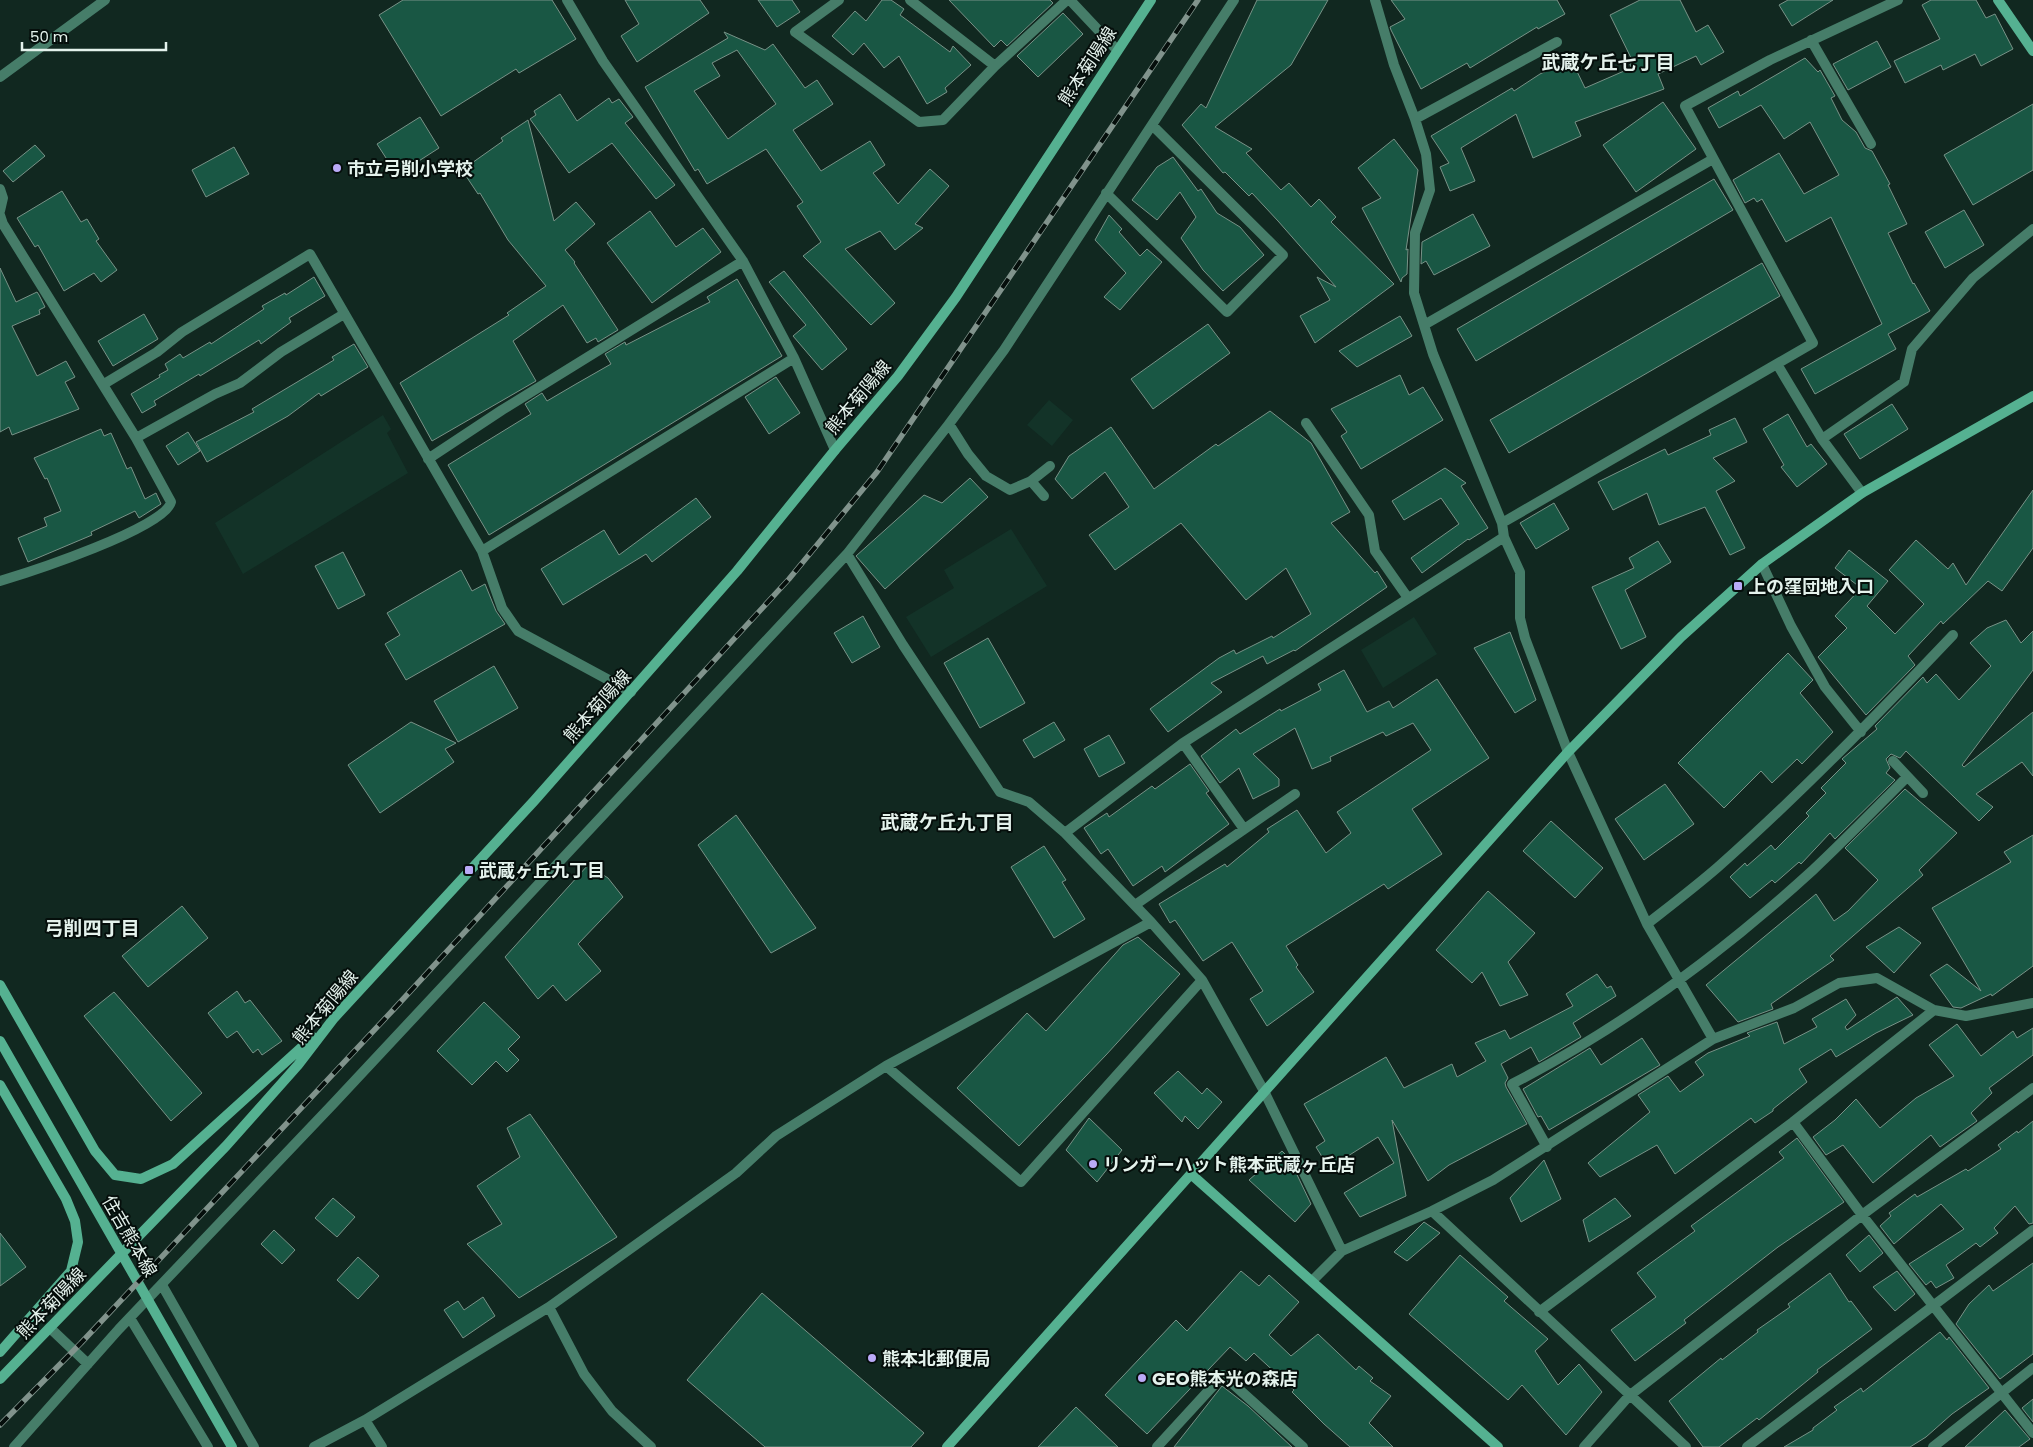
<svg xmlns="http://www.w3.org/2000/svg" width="2033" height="1447" viewBox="0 0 2033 1447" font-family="Poppins,'Noto Sans JP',sans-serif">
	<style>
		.built { fill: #133328 }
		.building { fill: #195744; stroke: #789287; fill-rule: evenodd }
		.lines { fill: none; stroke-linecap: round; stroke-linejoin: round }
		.street { stroke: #467d69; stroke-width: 10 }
		.secondary { stroke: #55b191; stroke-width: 10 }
		.rail-casing { stroke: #81938c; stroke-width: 5.5 }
		.rail { stroke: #050e0b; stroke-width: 4; stroke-dasharray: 11; stroke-linecap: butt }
		.poi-dot { fill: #baaaf7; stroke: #050e0b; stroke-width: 2 }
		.labels { text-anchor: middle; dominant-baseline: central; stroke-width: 4; stroke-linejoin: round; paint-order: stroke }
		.street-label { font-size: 18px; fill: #e4f2ec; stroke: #050e0b }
		.poi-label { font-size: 18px; font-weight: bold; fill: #e4f2ec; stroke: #050e0b; text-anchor: start }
		.neighbourhood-label { font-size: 19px; font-weight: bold; fill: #e4f2ec; stroke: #050e0b }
	</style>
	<rect width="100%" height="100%" fill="#112820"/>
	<path class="built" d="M1049,400L1073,420L1052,446L1027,425Z
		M383,415L391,429L387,433L408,473L243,574L215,523Z
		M1011,529L1047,586L931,657L906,617L954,588L944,570Z
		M1414,617L1437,654L1383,688L1361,650Z"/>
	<path class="building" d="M403,0H552L576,39L519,73L516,69L441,116L379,15Z
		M625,0H700L709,13L637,62L621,36L639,24Z
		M758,0H792L800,12L777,27Z
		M882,0H891L904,9L900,15L950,52L953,46L971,65L945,88L947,92L927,104L899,56L884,68L864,43L853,55L832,36L855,11L866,21Z
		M949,0H1050L1053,3L1007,46L1001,40L994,47Z
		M1257,0H1328L1291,65L1215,127L1252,149L1246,153L1281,190L1289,183L1311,207L1319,199L1336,217L1331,222L1394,284L1315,343L1300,316L1330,300L1317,277L1336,287L1278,221L1252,193L1249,196L1225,172L1223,173L1182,125L1201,104L1206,108Z
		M1391,0H1557L1565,14L1538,29L1537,27L1470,68L1467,63L1421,89L1391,30L1390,27L1405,19Z
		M1640,0H1680L1696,32L1708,25L1724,52L1701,65L1696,56L1658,74L1664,89L1575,122L1581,136L1533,158L1516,114L1461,148L1475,181L1450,191L1440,167L1449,163L1431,136L1512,88L1514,91L1540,74L1571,59L1585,88L1631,68L1630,64L1633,62L1610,15Z
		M1788,0H1833L1792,26L1779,5Z
		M1931,0H1976L1986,18L1995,14L2013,49L1981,66L1975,54L1943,70L1941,65L1905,83L1894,61L1940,39L1922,5Z
		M1063,13L1083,34L1038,77L1017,56Z
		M724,32L765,50L773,44L805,88L817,80L833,104L793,130L821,171L870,141L885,165L873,173L898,204L930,169L949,186L915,224L923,228L895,250L880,231L845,249L895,303L871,325L803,256L821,242L797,206L803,202L766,149L707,184L698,169L695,171L689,161L645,87L728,38ZM737,50L776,104L728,139L694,91L720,76L712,63Z
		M1877,41L1891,67L1848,90L1833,64Z
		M1805,58L1818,72L1820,70L1835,96L1831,98L1842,120L1856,132L1865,148L1872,151L1890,184L1888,185L1907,224L1888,233L1913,284L1914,283L1930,311L1888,334L1896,349L1815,394L1801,369L1882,324L1831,217L1786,242L1762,199L1757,202L1754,198L1745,203L1733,180L1779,153L1804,194L1839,175L1810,122L1784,139L1761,105L1719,128L1708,108L1738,91L1740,96Z
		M560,94L577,121L609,98L612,103L619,99L633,117L625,123L675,185L656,199L612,143L569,173L530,119L536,115L534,111Z
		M1663,102L1696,149L1636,192L1603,145Z
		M2033,104V170L1973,205L1944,155Z
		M420,117L439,148L397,175L377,144Z
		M528,120L554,221L576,202L595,224L565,250L575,262L574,263L618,330L598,342L596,338L587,343L563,305L513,341L536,381L432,441L400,383L509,315L507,313L546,286L508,240L480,193L478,194L462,170L503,141L501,138Z
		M1394,139L1418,170L1406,250L1408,249L1407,274L1402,278L1401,282L1362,208L1381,198L1358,168Z
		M35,145L45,156L13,182L3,171Z
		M234,147L249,174L206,197L192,170Z
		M1173,157L1198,191L1201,189L1217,213L1240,227L1264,255L1223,291L1203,270L1181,238L1196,217L1180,192L1157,220L1132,200L1157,167Z
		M1714,179L1733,210L1476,361L1457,329Z
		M62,191L81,222L87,219L99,239L96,241L117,270L101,282L94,273L64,291L38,245L35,247L17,218Z
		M1964,210L1984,245L1945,268L1925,232Z
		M650,211L676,247L703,228L721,252L652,303L607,243Z
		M1473,214L1490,246L1434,275L1426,261L1421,264L1422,242Z
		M1109,215L1122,229L1119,232L1140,256L1147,249L1162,262L1120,310L1104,297L1126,273L1095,240Z
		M1762,263L1780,296L1509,453L1490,420Z
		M0,268L16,302L37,292L39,295L45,307L39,310L40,314L12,326L37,376L66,361L75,377L65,382L79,409L12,435L9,427L0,432Z
		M784,271L847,349L822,370L793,336L806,325L769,282Z
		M314,277L325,296L289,318L291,322L261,344L259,340L200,376L199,374L154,401L156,405L142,413L131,394L160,377L159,375L168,370L165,364L180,354L183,358L210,342L211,344L264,309L262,306L285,293L286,295Z
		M737,279L782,356L489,535L448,465L531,414L525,404L542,393L547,401L576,384L611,364L605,354L625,342L626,345L710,302L707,297Z
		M144,314L158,339L113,366L98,341Z
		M1400,316L1412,336L1357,367L1339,351Z
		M1208,324L1230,353L1153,409L1131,379Z
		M354,344L368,367L321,396L319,393L288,416L207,462L196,442L254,412L252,409L334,360L332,357Z
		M1400,375L1409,395L1423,387L1443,420L1361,469L1341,436L1347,432L1331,409Z
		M776,377L800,413L769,434L745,397Z
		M1892,404L1908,429L1860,459L1844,434Z
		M1270,411L1311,443L1350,512L1331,523L1375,573L1377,571L1387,587L1295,651L1294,650L1267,664L1263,656L1211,683L1222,692L1168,732L1150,709L1219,658L1234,650L1236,654L1272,636L1273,638L1311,614L1286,568L1246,600L1181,523L1115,570L1089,535L1129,507L1105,472L1072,499L1055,479L1069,456L1111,427L1154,489L1216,444L1218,446Z
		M1788,414L1807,447L1811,444L1827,464L1797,487L1781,467L1784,465L1763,429Z
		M1735,418L1747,442L1713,458L1735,481L1716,491L1745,548L1730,555L1705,507L1659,525L1647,493L1613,510L1598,482L1665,449L1668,455L1711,435L1709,430Z
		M101,429L104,436L111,433L127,469L131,467L145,499L156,493L161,504L139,518L135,511L91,532L92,535L28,562L18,538L47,526L44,518L61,511L47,478L45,479L34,458Z
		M188,432L200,451L178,465L166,446Z
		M1445,468L1466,483L1461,486L1488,528L1469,540L1468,539L1422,573L1411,558L1459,524L1441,498L1404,520L1392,501Z
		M970,478L988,497L885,589L856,556L924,495L942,503Z
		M2033,490V548L2002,591L1988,581L1943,624L1941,621L1908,656L1915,665L1866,715L1818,657L1847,628L1835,616L1861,588L1835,568L1849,550L1888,581L1867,606L1895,634L1924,604L1889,570L1916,540L1948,569L1953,563L1966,585Z
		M696,498L711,517L652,562L646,554L563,605L541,569L604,530L619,555Z
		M1554,503L1569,529L1536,549L1520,523Z
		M1658,541L1671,562L1625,590L1646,637L1621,649L1592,587L1634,568L1629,558Z
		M343,552L365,595L338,609L315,566Z
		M461,570L472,591L485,584L496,611L505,624L406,680L385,644L400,635L387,613Z
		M863,616L880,647L852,663L834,633Z
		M2006,620L2021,643L2033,631V670L1962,765L1964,767L2033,712V776L2022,762L1976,794L1993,807L1979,821L1906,751L1900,758L1891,754L1886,759L1890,768L1886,773L1895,780L1835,839L1830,833L1801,864L1799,862L1775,883L1772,880L1750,898L1730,877L1745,863L1747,866L1771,845L1775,850L1809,816L1806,813L1826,793L1821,788L1846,763L1842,759L1877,729L1875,726L1923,677L1927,683L1936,674L1959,700L1991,666L1970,643L1987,628Z
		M1510,632L1536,700L1515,713L1474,648Z
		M988,638L1025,703L980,728L944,663Z
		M1788,653L1813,680L1800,693L1833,732L1802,764L1797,759L1772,783L1761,771L1724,808L1678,763Z
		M494,666L518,708L458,742L434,701Z
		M1344,670L1367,712L1389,701L1393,708L1437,679L1489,758L1412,809L1442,854L1388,889L1384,884L1286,946L1298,965L1296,967L1314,992L1267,1026L1250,999L1263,991L1232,942L1203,961L1175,920L1170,923L1159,904L1225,864L1227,867L1269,832L1267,829L1297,810L1326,853L1351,833L1337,812L1431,750L1413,723L1386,736L1383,732L1330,757L1331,761L1312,769L1295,728L1253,754L1279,779V786L1253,799L1239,768L1220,783L1201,756L1236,729L1240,734L1280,709L1281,711L1321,690L1318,684Z
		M411,722L456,743L445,749L454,762L380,813L348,765Z
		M1054,722L1065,740L1034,758L1023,740Z
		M1109,735L1125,763L1099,777L1084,749Z
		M1190,764L1209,791L1206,793L1229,824L1165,872L1162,866L1133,886L1108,849L1101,854L1084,828L1107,813L1109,817L1152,786L1155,789Z
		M1665,784L1694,824L1644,860L1615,819Z
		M1905,789L1957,833L1919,870L1923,875L1830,956L1834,960L1771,1004L1773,1009L1738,1022L1706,985L1816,894L1834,921L1848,911L1878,880L1845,848Z
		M736,815L816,928L771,953L698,845Z
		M1551,821L1603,868L1575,898L1523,851Z
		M2033,835V966L1992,996L1991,994L1961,1008L1953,1007L1930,975L1947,964L1981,991L1932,908L2011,862L2004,852Z
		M1044,846L1066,880L1062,882L1085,919L1054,938L1011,867Z
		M588,865L608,878L623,897L578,944L601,971L566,1001L553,985L538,999L505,957Z
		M1488,891L1535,933L1508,962L1528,995L1500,1006L1482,972L1472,983L1436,950Z
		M182,906L208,938L148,987L122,956Z
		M1899,927L1921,943L1894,973L1866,947Z
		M1138,937L1180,974L1106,1055L1019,1146L957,1088L1027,1013L1046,1031L1123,945Z
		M1597,974L1607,988L1611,986L1616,996L1573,1023L1581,1037L1539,1062L1531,1047L1501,1064L1508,1078L1505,1083L1506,1087L1527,1124L1449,1165L1428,1181L1392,1120L1406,1196L1360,1217L1344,1193L1394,1163L1378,1137L1329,1168L1316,1147L1325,1141L1304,1104L1386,1057L1404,1088L1452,1064L1457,1077L1486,1061L1475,1043L1505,1030L1510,1039L1573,1006L1566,994Z
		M237,991L245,1003L250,1000L282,1041L262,1055L258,1049L253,1053L237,1031L227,1038L208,1013Z
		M114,992L202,1093L171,1121L84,1016Z
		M1897,997L1913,1015L1876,1033L1836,1057L1831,1049L1799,1069L1807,1082L1773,1109V1111L1755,1123L1751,1118L1675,1174L1657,1145L1600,1177L1588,1163L1650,1112L1638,1095L1668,1076L1680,1092L1704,1075L1695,1062L1708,1053L1750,1036L1747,1033L1777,1022L1784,1044L1817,1027L1812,1019L1846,999L1856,1015L1845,1027L1847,1030Z
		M484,1002L520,1037L508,1049L519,1060L507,1072L496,1061L472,1085L437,1051Z
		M1957,1024L1981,1056L2013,1031L2017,1038L2033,1028V1055L1989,1088L1992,1093L1971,1113L1977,1121L1940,1147L1931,1135L1873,1183L1843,1145L1826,1155L1813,1137L1835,1120L1856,1099L1880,1128L1916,1098L1954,1076L1929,1045Z
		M1642,1038L1660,1065L1549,1130L1541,1116L1538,1117L1523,1089L1590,1048L1601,1065Z
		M1178,1071L1202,1094L1207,1088L1222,1102L1198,1129L1185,1116L1182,1122L1154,1093Z
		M530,1114L617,1237L519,1298L467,1244L502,1224L477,1186L520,1157L507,1128Z
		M1089,1118L1122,1150L1097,1182L1066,1150Z
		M2033,1121V1223L2029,1224L2015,1206L1994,1228L1998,1233L1980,1247L1976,1243L1946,1265L1954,1278L1936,1288L1931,1281L1926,1285L1909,1264L1964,1229L1941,1204L1894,1244L1880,1226L1891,1216L1889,1213L1915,1194L1917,1197L1966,1169L1968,1171L2001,1149L1998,1145L2017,1131L2018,1133Z
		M1797,1138L1844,1202L1778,1247L1684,1320L1686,1323L1635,1361L1611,1330L1656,1297L1637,1273L1695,1231L1691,1226L1784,1158L1779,1152Z
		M1282,1151L1289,1158L1311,1204L1295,1222L1249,1180Z
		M1544,1160L1561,1199L1521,1222L1510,1198Z
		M333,1198L355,1217L337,1237L315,1218Z
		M1615,1198L1631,1216L1589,1242L1583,1220Z
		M1424,1222L1440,1233L1407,1261L1394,1252Z
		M274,1230L295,1250L282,1264L261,1244Z
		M0,1233L26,1267L0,1286Z
		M1869,1235L1883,1253L1860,1272L1846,1255Z
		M1460,1255L1508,1297L1504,1301L1548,1339L1535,1351L1558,1385L1579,1364L1602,1392L1566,1435L1522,1385L1508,1400L1409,1314Z
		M358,1257L379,1276L358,1299L337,1280Z
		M2033,1263V1354L2000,1379L1956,1324L1969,1304L1989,1285L1993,1291Z
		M1241,1271L1259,1286L1269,1275L1299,1302L1269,1335L1291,1356L1318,1334L1356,1370L1359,1366L1373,1378L1370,1381L1391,1396L1369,1423L1393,1447H1350L1324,1424L1292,1392L1294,1390L1254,1353L1246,1361L1230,1347L1147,1434L1105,1395L1176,1320L1187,1331Z
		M1897,1271L1915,1294L1895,1311L1873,1287Z
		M1830,1273L1849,1302L1851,1301L1872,1329L1817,1370L1818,1372L1759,1420L1757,1418L1719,1447H1703L1669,1401L1721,1358L1722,1360L1758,1332L1757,1330L1790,1307L1788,1304Z
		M762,1293L924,1433L911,1447H765L687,1380Z
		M483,1297L495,1316L463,1338L444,1310L458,1301L464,1310Z
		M1940,1332L1947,1340L1949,1337L1989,1388L1952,1414L1926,1437L1910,1447H1784L1813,1430V1428L1837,1410L1834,1407L1861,1388L1863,1392Z
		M1222,1386L1248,1406L1292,1447H1174Z
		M2033,1399V1422L2022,1408Z
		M1076,1407L1118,1447H1038Z
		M2005,1410L2030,1439L2019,1447H1965Z"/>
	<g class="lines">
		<path class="street" d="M567,0L603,61L743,261L794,358L835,450
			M839,0L795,32L919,122L943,120L995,66L1067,0
			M910,0L995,66
			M1070,0L1117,50
			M1375,0L1394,65L1415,119L1426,154L1430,190L1415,233L1414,293L1433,354L1502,523L1504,537L1520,572V618L1525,638L1568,752L1647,924L1713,1039
			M1811,40L1871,144
			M0,77L105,0
			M1415,119L1557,42
			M0,189L3,198L0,211
			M1106,193L1227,312L1283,255L1153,126
			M0,215L3,224L136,438L171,502C165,528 30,572 0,581
			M1424,325L1713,159
			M1777,364L1822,439L1862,493
			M104,384L157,352L182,332L310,254L482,551L502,608L518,631L631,692
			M1306,423L1369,515L1375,551L1408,598
			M949,424L968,454L986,476L1010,490L1031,481L1050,466
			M136,438L215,394L240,383L281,352L344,314
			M1822,439L1904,382L1912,349L1973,278L2033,229
			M428,459L502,410L743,261
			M1031,481L1044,496
			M1502,523L1813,343L1685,106L1770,60L1898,0
			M482,551L794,358
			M847,554L903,645L1000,792L1029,802L1065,833L1151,922L1202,980L1264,1091L1342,1251
			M1762,564L1791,626L1825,687L1861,732
			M1183,743L1244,829
			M1893,761L1923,793
			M1065,833L1183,743L1504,537
			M1135,905L1295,794
			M1647,924C1670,906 1695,887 1718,867C1800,794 1877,715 1953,635
			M886,1066L1021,1182L1202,980
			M1793,1122L1862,1215L2033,1433
			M1547,1147L1512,1084C1621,1028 1722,953 1813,870C1845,840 1876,808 1907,777
			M1432,1211L1686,1447
			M1312,1281L1342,1251L1432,1211L1493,1180L1713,1039L1794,1008L1839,983L1877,978L1934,1010L1966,1016L2033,1003
			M162,1285L254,1447
			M549,1307L584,1374L612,1411L651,1447
			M1539,1312L1793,1122L1934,1010
			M130,1318L208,1447
			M50,1328L88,1364
			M365,1420L382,1447
			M14,1447L119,1329L333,1104L847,554L949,424L1004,350L1234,0
			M314,1447L365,1420L549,1307L736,1173L776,1136L886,1066L1151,922
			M1157,1447L1223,1375L1303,1447
			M1584,1447L1629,1396L1862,1215L2033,1088
			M1747,1447L2033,1230
			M1933,1447L2033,1368"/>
		<path class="secondary" d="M1998,0L2033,51
			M0,985L95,1151L115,1175L141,1179L173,1164L313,1037
			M0,1041L232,1447
			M0,1085L66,1199L75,1221L78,1242L71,1271L0,1352
			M1192,1175L1498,1447
			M0,1379L226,1146L298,1065L334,1018L534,801L737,571L835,450L898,376L956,297L1151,0
			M947,1447L1568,752L1681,637L1762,564L1862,493L2033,396"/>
		<defs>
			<path id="rail" d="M0,1425L81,1343L394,1009L789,579L877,472L1198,0"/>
		</defs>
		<use href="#rail" class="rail-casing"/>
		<use href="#rail" class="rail"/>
	</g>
	<g class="poi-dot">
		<circle cx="337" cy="168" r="5"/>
		<rect x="1733" y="581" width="10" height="10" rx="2.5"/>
		<rect x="464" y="865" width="10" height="10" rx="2.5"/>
		<circle cx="1093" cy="1164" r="5"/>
		<circle cx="872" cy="1358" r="5"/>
		<circle cx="1142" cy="1378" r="5"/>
	</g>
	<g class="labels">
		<g class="street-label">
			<text transform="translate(1087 66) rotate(-57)">熊本菊陽線</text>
			<text transform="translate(858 397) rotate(-50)">熊本菊陽線</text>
			<text transform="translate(597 706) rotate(-48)">熊本菊陽線</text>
			<text transform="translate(325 1007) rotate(-50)">熊本菊陽線</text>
			<text transform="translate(130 1236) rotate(60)">住吉熊本線</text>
			<text transform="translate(51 1303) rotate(-46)">熊本菊陽線</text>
		</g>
		<g class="poi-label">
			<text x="347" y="168">市立弓削小学校</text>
			<text x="1748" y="586">上の窪団地入口</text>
			<text x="479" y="870">武蔵ヶ丘九丁目</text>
			<text x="1103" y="1164">リンガーハット熊本武蔵ヶ丘店</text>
			<text x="882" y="1358">熊本北郵便局</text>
			<text x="1152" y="1378">GEO熊本光の森店</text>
		</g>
		<g class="neighbourhood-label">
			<text x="1608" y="62">武蔵ケ丘七丁目</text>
			<text x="947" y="822">武蔵ケ丘九丁目</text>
			<text x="92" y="928">弓削四丁目</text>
		</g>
	</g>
	<path d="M22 42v8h144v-8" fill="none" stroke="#e4f2ec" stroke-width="2.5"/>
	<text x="30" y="42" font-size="15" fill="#e4f2ec" stroke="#050e0b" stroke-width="4" paint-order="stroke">50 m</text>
</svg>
